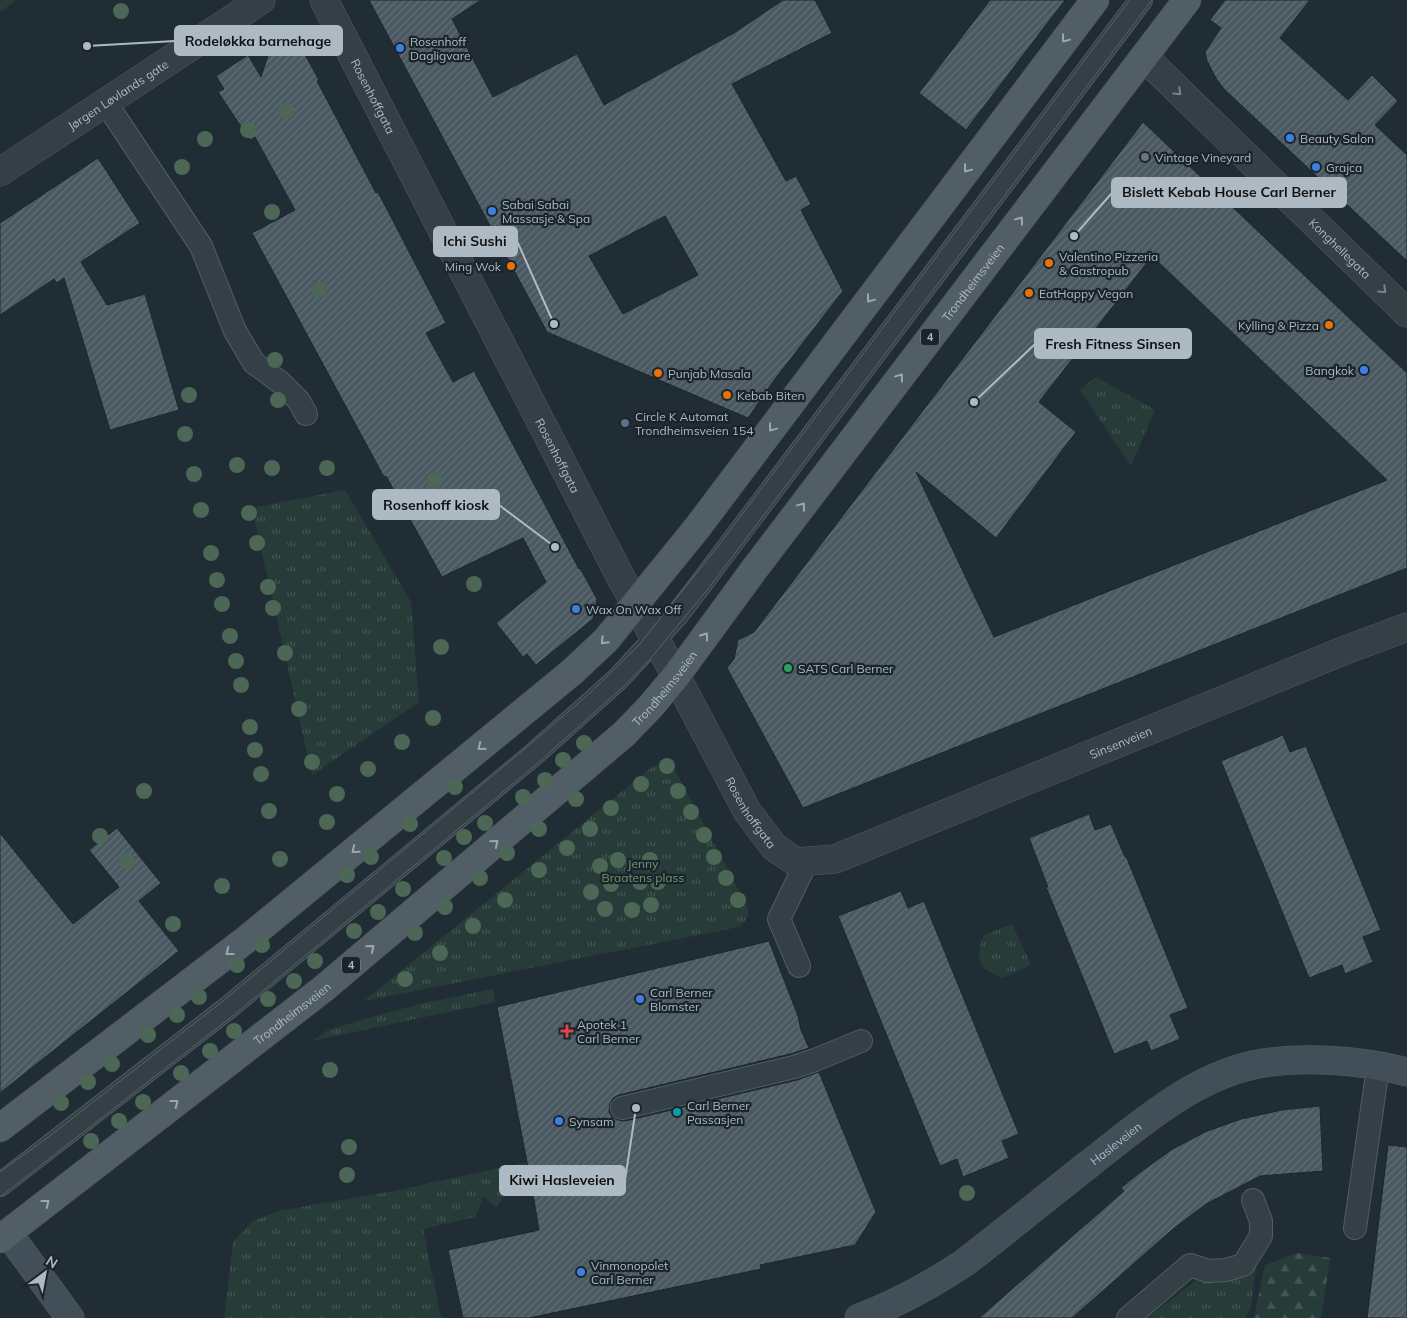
<svg xmlns="http://www.w3.org/2000/svg" width="1407" height="1318" viewBox="0 0 1407 1318" font-family="Mulish,sans-serif">
	<style>
		.grass { fill: url(#grass-tufts) }
		.forest { fill: url(#forest-firs) }
		.garden { fill: #273c38 }
		.building { fill: url(#building-hatch); stroke: #1b262d; fill-rule: evenodd }
		.lines { fill: none; stroke-linecap: round; stroke-linejoin: round }
		.lane-casing { stroke: #515d64; stroke-width: 24 }
		.street-casing { stroke: #515d64; stroke-width: 29 }
		.secondary-casing { stroke: #515d64; stroke-width: 29 }
		.primary-casing { stroke: #3d4850; stroke-width: 29 }
		.lane { stroke: #343f46; stroke-width: 22 }
		.street { stroke: #343f46; stroke-width: 28 }
		.secondary { stroke: #424f59; stroke-width: 28 }
		.primary { stroke: #525e66; stroke-width: 28 }
		.tram { stroke: #56646d; stroke-width: 1 }
		.tree { fill: #4c6755 }
		.oneway { stroke: #9ca8b0 }
		.oneway2 { stroke: #77838b }
		.shop-dot { fill: #3f7fe0; stroke: #1a242a; stroke-width: 2 }
		.worship-dot { fill: #6b7280; stroke: #1a242a; stroke-width: 2 }
		.food-dot { fill: #e8710a; stroke: #1a242a; stroke-width: 2 }
		.service-dot { fill: #5c6f8a; stroke: #1a242a; stroke-width: 2 }
		.leisure-dot { fill: #2e9e5b; stroke: #1a242a; stroke-width: 2 }
		.health-dot { fill: #e0444e; stroke: #1a242a; stroke-width: 2 }
		.culture-dot { fill: #0f9aa8; stroke: #1a242a; stroke-width: 2 }
		.labels { text-anchor: middle; dominant-baseline: central; stroke-width: 4.5; stroke-linejoin: round; paint-order: stroke }
		.shield { fill: #1a242a; stroke: #828d95; stroke-width: 1 }
		.shield-label { font-size: 11px; font-weight: bold; fill: #aebac3 }
		.poi-label { font-size: 12px; fill: #aebac3; stroke: #1a242a; text-anchor: start }
		.street-label { font-size: 12px; fill: #aebac3; stroke: #1a242a }
		.park-label { font-size: 12px; fill: #6f9770; stroke: #1a242a }
		.leader { fill: none; stroke: #aebac3; stroke-width: 2 }
		.callout-dot { fill: #aebac3; stroke: #1a242a; stroke-width: 2 }
		.callout { fill: #aebac3; stroke: #aebac3; stroke-width: 2 }
		.callout-label { font-size: 14px; text-anchor: middle; font-weight: bold; fill: #111 }
	</style>
	<defs>
		<pattern id="grass-tufts" width="24" height="20" patternUnits="userSpaceOnUse" patternTransform="scale(1.25)"><rect width="24" height="20" fill="#273c38"/><path d="M3 7l-1-3M5 7V3M7 7l1-3M15 17l-1-3M17 17v-4M19 17l1-3" fill="none" stroke="#445653"/></pattern>
		<pattern id="forest-firs" width="22" height="20" patternUnits="userSpaceOnUse" patternTransform="scale(1.25)"><rect width="22" height="20" fill="#273c38"/><path d="M5 1l3.5 6h-7zM16 11l3.5 6h-7z" fill="#445653"/></pattern>
		<pattern id="building-hatch" width="6" height="6" patternUnits="userSpaceOnUse" patternTransform="scale(1.25)"><rect width="6" height="6" fill="#495861"/><path d="M-1 1l2-2M0 6l6-6M5 7l2-2" fill="none" stroke="#616e76"/></pattern>
	</defs>
	<rect width="100%" height="100%" fill="#212d35"/>
	<path class="grass" d="M1096,377L1155,410L1131,466L1080,390Z
		M345,490L411,602L419,702L312,775L252,508Z
		M661,764L670,765L676,772L748,908C749,917 746,921 739,927L364,1001L652,767Z
		M1012,924L1031,965L1003,978C978,969 974,959 984,935Z
		M493,989L495,1002L312,1041L328,1030L375,1016L424,1003Z
		M527,1162L529,1173L511,1184L497,1207L482,1196V1202L475,1217L423,1229L441,1318H224L233,1242L253,1221L278,1211L394,1191Z
		M1256,1264L1251,1308L1245,1318H1147L1199,1278Z"/>
	<path class="forest" d="M1297,1253L1330,1258L1321,1318H1254L1265,1265Z"/>
	<path class="garden" d="M0,0H16L0,12Z"/>
	<path class="building" d="M369,0H481L452,19L493,97L577,54L604,105L734,33L783,0H815L832,33L732,84L786,181L796,176L811,204L801,210L843,291L772,383L748,418L547,332ZM665,216L698,275L623,314L589,256Z
		M990,0H1065L966,130L919,93Z
		M1225,0H1310L1280,38L1348,100L1372,75L1398,101L1375,125L1407,155V261L1224,89L1217,80L1207,61L1205,52L1221,28L1210,20Z
		M275,34L297,40L319,80L317,81L376,193L378,192L446,323L426,333L453,382L474,371L579,569L580,568L597,599L593,619L536,665L527,654L523,657L496,623L546,582L523,538L442,577L386,476L384,477L252,233L295,210L255,137L250,140L218,92L224,89L216,76L248,55L261,77Z
		M1143,122L1407,373V568L803,808L727,668L734,659L738,640L754,632ZM1152,256L1387,480L994,637L916,472L996,538L1076,432L1039,402Z
		M98,158L140,223L81,262L107,305L145,294L179,410L110,430L64,278L57,283L54,279L0,315V223Z
		M1283,735L1290,752L1306,746L1381,930L1363,937L1373,962L1345,974L1342,965L1309,978L1221,761Z
		M1089,814L1095,830L1111,824L1125,857L1126,856L1188,1008L1170,1015L1180,1039L1151,1051L1147,1041L1114,1054L1046,887H1048L1029,838Z
		M117,828L161,883L139,901L179,951L0,1093V833L73,924L119,887L89,850Z
		M901,891L908,908L924,901L1019,1134L1002,1141L1009,1158L963,1177L957,1159L940,1166L838,916Z
		M769,941L798,1016L801,1030L809,1048L790,1054L619,1095L613,1098L610,1104L609,1112L612,1117L618,1120L625,1121L797,1080L819,1072L876,1212L855,1245L760,1265L761,1269L529,1318H463L448,1250L539,1230L532,1188L497,1007Z
		M1320,1106L1323,1171L1260,1176L1206,1204L1173,1229L1072,1318H979L1124,1191L1121,1188L1138,1174L1171,1150L1205,1132L1241,1119L1282,1110Z
		M1388,1145L1407,1147V1318H1367Z"/>
	<g class="lines">
		<defs>
			<path id="lane" d="M106,103L201,246L235,331L254,363L280,382L299,401L306,414
				M799,966L779,919L807,861
				M622,1108L794,1067L815,1060L861,1041
				M0,1185L229,1007L533,755L618,679L677,615L700,585L1141,0
				M1355,1228L1378,1067
				M1128,1318L1190,1265L1208,1271L1226,1270L1243,1265L1261,1236V1221L1253,1200"/>
			<g id="street">
				<path id="s1" d="M324,0L620,576L676,676L747,811L774,847L796,862L835,859L1343,651L1407,627"/>
				<path id="s2" d="M1144,57L1407,313"/>
				<path id="s3" d="M0,172L261,0"/>
			</g>
			<g id="secondary">
				<path d="M8,1233L70,1318"/>
				<path id="s4" d="M859,1318C896,1304 931,1285 964,1263C1006,1231 1047,1197 1089,1164C1138,1126 1190,1079 1253,1065C1299,1055 1361,1060 1407,1072"/>
			</g>
			<g id="primary">
				<path d="M0,1128L248,938L572,672L606,640L697,528L1095,0"/>
				<path id="s5" d="M0,1239L323,989L624,734L651,706L676,676L753,571L1187,0"/>
			</g>
		</defs>
		<use href="#lane" class="lane-casing"/>
		<use href="#street" class="street-casing"/>
		<use href="#secondary" class="secondary-casing"/>
		<use href="#primary" class="primary-casing"/>
		<use href="#lane" class="lane"/>
		<use href="#street" class="street"/>
		<use href="#secondary" class="secondary"/>
		<use href="#primary" class="primary"/>
		<path class="tram" d="M0,1172L47,1138L223,1001L527,747L590,693L639,645L719,545L1130,0
			M0,1197L235,1014L539,762L624,686L651,658L708,589L1152,0"/>
	</g>
	<g class="tree">
		<circle cx="121" cy="11" r="8"/>
		<circle cx="286" cy="111" r="8"/>
		<circle cx="248" cy="130" r="8"/>
		<circle cx="205" cy="139" r="8"/>
		<circle cx="182" cy="167" r="8"/>
		<circle cx="272" cy="212" r="8"/>
		<circle cx="319" cy="290" r="8"/>
		<circle cx="275" cy="360" r="8"/>
		<circle cx="189" cy="395" r="8"/>
		<circle cx="278" cy="400" r="8"/>
		<circle cx="185" cy="434" r="8"/>
		<circle cx="237" cy="465" r="8"/>
		<circle cx="272" cy="468" r="8"/>
		<circle cx="327" cy="468" r="8"/>
		<circle cx="194" cy="474" r="8"/>
		<circle cx="435" cy="480" r="8"/>
		<circle cx="201" cy="510" r="8"/>
		<circle cx="249" cy="513" r="8"/>
		<circle cx="257" cy="543" r="8"/>
		<circle cx="211" cy="553" r="8"/>
		<circle cx="217" cy="580" r="8"/>
		<circle cx="474" cy="584" r="8"/>
		<circle cx="268" cy="587" r="8"/>
		<circle cx="222" cy="604" r="8"/>
		<circle cx="273" cy="608" r="8"/>
		<circle cx="230" cy="636" r="8"/>
		<circle cx="441" cy="647" r="8"/>
		<circle cx="285" cy="653" r="8"/>
		<circle cx="236" cy="661" r="8"/>
		<circle cx="241" cy="685" r="8"/>
		<circle cx="299" cy="709" r="8"/>
		<circle cx="433" cy="718" r="8"/>
		<circle cx="250" cy="727" r="8"/>
		<circle cx="402" cy="742" r="8"/>
		<circle cx="584" cy="743" r="8"/>
		<circle cx="255" cy="750" r="8"/>
		<circle cx="563" cy="760" r="8"/>
		<circle cx="312" cy="762" r="8"/>
		<circle cx="667" cy="766" r="8"/>
		<circle cx="368" cy="769" r="8"/>
		<circle cx="261" cy="774" r="8"/>
		<circle cx="545" cy="780" r="8"/>
		<circle cx="641" cy="784" r="8"/>
		<circle cx="455" cy="787" r="8"/>
		<circle cx="144" cy="791" r="8"/>
		<circle cx="678" cy="791" r="8"/>
		<circle cx="337" cy="794" r="8"/>
		<circle cx="523" cy="797" r="8"/>
		<circle cx="576" cy="799" r="8"/>
		<circle cx="611" cy="808" r="8"/>
		<circle cx="269" cy="811" r="8"/>
		<circle cx="691" cy="812" r="8"/>
		<circle cx="327" cy="822" r="8"/>
		<circle cx="485" cy="823" r="8"/>
		<circle cx="410" cy="824" r="8"/>
		<circle cx="539" cy="829" r="8"/>
		<circle cx="590" cy="829" r="8"/>
		<circle cx="704" cy="835" r="8"/>
		<circle cx="100" cy="836" r="8"/>
		<circle cx="464" cy="837" r="8"/>
		<circle cx="567" cy="848" r="8"/>
		<circle cx="507" cy="853" r="8"/>
		<circle cx="371" cy="857" r="8"/>
		<circle cx="714" cy="857" r="8"/>
		<circle cx="444" cy="858" r="8"/>
		<circle cx="280" cy="859" r="8"/>
		<circle cx="618" cy="860" r="8"/>
		<circle cx="650" cy="860" r="8"/>
		<circle cx="127" cy="861" r="8"/>
		<circle cx="600" cy="866" r="8"/>
		<circle cx="539" cy="870" r="8"/>
		<circle cx="347" cy="875" r="8"/>
		<circle cx="480" cy="878" r="8"/>
		<circle cx="726" cy="878" r="8"/>
		<circle cx="640" cy="882" r="8"/>
		<circle cx="658" cy="882" r="8"/>
		<circle cx="611" cy="884" r="8"/>
		<circle cx="222" cy="886" r="8"/>
		<circle cx="403" cy="889" r="8"/>
		<circle cx="591" cy="892" r="8"/>
		<circle cx="505" cy="900" r="8"/>
		<circle cx="738" cy="900" r="8"/>
		<circle cx="651" cy="905" r="8"/>
		<circle cx="445" cy="907" r="8"/>
		<circle cx="605" cy="909" r="8"/>
		<circle cx="632" cy="910" r="8"/>
		<circle cx="378" cy="912" r="8"/>
		<circle cx="173" cy="924" r="8"/>
		<circle cx="473" cy="926" r="8"/>
		<circle cx="354" cy="931" r="8"/>
		<circle cx="415" cy="933" r="8"/>
		<circle cx="262" cy="945" r="8"/>
		<circle cx="440" cy="953" r="8"/>
		<circle cx="315" cy="961" r="8"/>
		<circle cx="237" cy="965" r="8"/>
		<circle cx="405" cy="979" r="8"/>
		<circle cx="294" cy="981" r="8"/>
		<circle cx="199" cy="997" r="8"/>
		<circle cx="268" cy="999" r="8"/>
		<circle cx="177" cy="1015" r="8"/>
		<circle cx="234" cy="1031" r="8"/>
		<circle cx="148" cy="1035" r="8"/>
		<circle cx="210" cy="1051" r="8"/>
		<circle cx="112" cy="1064" r="8"/>
		<circle cx="330" cy="1070" r="8"/>
		<circle cx="181" cy="1073" r="8"/>
		<circle cx="88" cy="1082" r="8"/>
		<circle cx="143" cy="1102" r="8"/>
		<circle cx="61" cy="1103" r="8"/>
		<circle cx="119" cy="1121" r="8"/>
		<circle cx="91" cy="1141" r="8"/>
		<circle cx="349" cy="1147" r="8"/>
		<circle cx="347" cy="1175" r="8"/>
		<circle cx="967" cy="1193" r="8"/>
	</g>
	<defs><path id="oneway-chevron" d="M-2-3.5L2.5 0L-2 3.5" fill="none" stroke-width="1.6" stroke-linecap="round" stroke-linejoin="round" transform="scale(1.25)"/></defs>
	<g class="oneway">
		<use href="#oneway-chevron" transform="translate(1065 39) rotate(127)"/>
		<use href="#oneway-chevron" transform="translate(967 169) rotate(127)"/>
		<use href="#oneway-chevron" transform="translate(1020 220) rotate(-53)"/>
		<use href="#oneway-chevron" transform="translate(870 299) rotate(127)"/>
		<use href="#oneway-chevron" transform="translate(900 377) rotate(-53)"/>
		<use href="#oneway-chevron" transform="translate(772 428) rotate(127)"/>
		<use href="#oneway-chevron" transform="translate(802 506) rotate(-53)"/>
		<use href="#oneway-chevron" transform="translate(705 636) rotate(-54)"/>
		<use href="#oneway-chevron" transform="translate(604 641) rotate(134)"/>
		<use href="#oneway-chevron" transform="translate(481 747) rotate(141)"/>
		<use href="#oneway-chevron" transform="translate(495 843) rotate(-40)"/>
		<use href="#oneway-chevron" transform="translate(355 850) rotate(141)"/>
		<use href="#oneway-chevron" transform="translate(371 948) rotate(-40)"/>
		<use href="#oneway-chevron" transform="translate(229 952) rotate(142)"/>
		<use href="#oneway-chevron" transform="translate(175 1103) rotate(-38)"/>
		<use href="#oneway-chevron" transform="translate(46 1203) rotate(-38)"/>
	</g>
	<g class="oneway2">
		<use href="#oneway-chevron" transform="translate(1178 92) rotate(44)"/>
		<use href="#oneway-chevron" transform="translate(1383 290) rotate(44)"/>
	</g>
	<g class="shop-dot">
		<circle cx="400" cy="48" r="5"/>
		<circle cx="1290" cy="138" r="5"/>
		<circle cx="1316" cy="167" r="5"/>
		<circle cx="492" cy="211" r="5"/>
		<circle cx="1364" cy="370" r="5"/>
		<circle cx="576" cy="609" r="5"/>
		<circle cx="640" cy="999" r="5"/>
		<circle cx="559" cy="1121" r="5"/>
		<circle cx="581" cy="1272" r="5"/>
	</g>
	<circle class="worship-dot" cx="1145" cy="157" r="5"/>
	<g class="food-dot">
		<circle cx="1049" cy="263" r="5"/>
		<circle cx="511" cy="266" r="5"/>
		<circle cx="1029" cy="293" r="5"/>
		<circle cx="1329" cy="325" r="5"/>
		<circle cx="658" cy="373" r="5"/>
		<circle cx="727" cy="395" r="5"/>
	</g>
	<circle class="service-dot" cx="625" cy="423" r="5"/>
	<circle class="leisure-dot" cx="788" cy="668" r="5"/>
	<path class="health-dot" d="M564.5 1023.5h5v5h5v5h-5v5h-5v-5h-5v-5h5z"/>
	<circle class="culture-dot" cx="677" cy="1112" r="5"/>
	<g class="labels">
		<g class="shield">
			<rect x="921" y="328.5" width="18" height="17" rx="4"/>
			<rect x="342" y="956.5" width="18" height="17" rx="4"/>
		</g>
		<g class="shield-label">
			<text x="930" y="337">4</text>
			<text x="351" y="965">4</text>
		</g>
		<g class="poi-label">
			<text x="410" y="41">Rosenhoff<tspan x="410" dy="14">Dagligvare</tspan></text>
			<text x="1300" y="138">Beauty Salon</text>
			<text x="1155" y="157">Vintage Vineyard</text>
			<text x="1326" y="167">Grajca</text>
			<text x="502" y="204">Sabai Sabai<tspan x="502" dy="14">Massasje &amp; Spa</tspan></text>
			<text x="1059" y="256">Valentino Pizzeria<tspan x="1059" dy="14">&amp; Gastropub</tspan></text>
			<text x="501" y="266" text-anchor="end">Ming Wok</text>
			<text x="1039" y="293">EatHappy Vegan</text>
			<text x="1319" y="325" text-anchor="end">Kylling &amp; Pizza</text>
			<text x="1354" y="370" text-anchor="end">Bangkok</text>
			<text x="668" y="373">Punjab Masala</text>
			<text x="737" y="395">Kebab Biten</text>
			<text x="635" y="416">Circle K Automat<tspan x="635" dy="14">Trondheimsveien 154</tspan></text>
			<text x="586" y="609">Wax On Wax Off</text>
			<text x="798" y="668">SATS Carl Berner</text>
			<text x="650" y="992">Carl Berner<tspan x="650" dy="14">Blomster</tspan></text>
			<text x="577" y="1024">Apotek 1<tspan x="577" dy="14">Carl Berner</tspan></text>
			<text x="687" y="1105">Carl Berner<tspan x="687" dy="14">Passasjen</tspan></text>
			<text x="569" y="1121">Synsam</text>
			<text x="591" y="1265">Vinmonopolet<tspan x="591" dy="14">Carl Berner</tspan></text>
		</g>
		<g class="street-label">
			<text stroke="none"><textPath href="#s3" startOffset="141">Jørgen Løvlands gate</textPath></text>
			<text stroke="none"><textPath href="#s1" startOffset="108">Rosenhoffgata</textPath></text>
			<text stroke="none"><textPath href="#s2" startOffset="274">Konghellegata</textPath></text>
			<text stroke="none"><textPath href="#s5" startOffset="1374">Trondheimsveien</textPath></text>
			<text stroke="none"><textPath href="#s1" startOffset="512">Rosenhoffgata</textPath></text>
			<text stroke="none"><textPath href="#s5" startOffset="864">Trondheimsveien</textPath></text>
			<text stroke="none"><textPath href="#s1" startOffset="1334">Sinsenveien</textPath></text>
			<text stroke="none"><textPath href="#s1" startOffset="918">Rosenhoffgata</textPath></text>
			<text stroke="none"><textPath href="#s5" startOffset="369">Trondheimsveien</textPath></text>
			<text stroke="none"><textPath href="#s4" startOffset="312">Hasleveien</textPath></text>
		</g>
		<g class="park-label">
			<text x="643" y="863">Jenny<tspan x="643" dy="14">Braatens plass</tspan></text>
		</g>
	</g>
	<path class="leader" d="M87 46L175 41M1074 236L1112 193M554 324L517 241M974 402L1035 344M555 547L499 505M636 1108L625 1180"/>
	<g class="callout-dot">
		<circle cx="87" cy="46" r="5"/>
		<circle cx="1074" cy="236" r="5"/>
		<circle cx="554" cy="324" r="5"/>
		<circle cx="974" cy="402" r="5"/>
		<circle cx="555" cy="547" r="5"/>
		<circle cx="636" cy="1108" r="5"/>
	</g>
	<g class="callout">
		<rect x="175" y="26" width="167" height="29" rx="5"/>
		<rect x="1112" y="178" width="234" height="29" rx="5"/>
		<rect x="434" y="227" width="83" height="29" rx="5"/>
		<rect x="1035" y="329" width="156" height="29" rx="5"/>
		<rect x="373" y="490" width="126" height="29" rx="5"/>
		<rect x="500" y="1166" width="125" height="29" rx="5"/>
	</g>
	<g class="callout-label">
		<text x="258" y="46">Rodeløkka barnehage</text>
		<text x="1229" y="197">Bislett Kebab House Carl Berner</text>
		<text x="475" y="246">Ichi Sushi</text>
		<text x="1113" y="349">Fresh Fitness Sinsen</text>
		<text x="436" y="510">Rosenhoff kiosk</text>
		<text x="562" y="1185">Kiwi Hasleveien</text>
	</g>
	<g transform="translate(45 1273) rotate(32)" stroke="#1a242a" stroke-width="4" paint-order="stroke">
	<path d="M0-4L9 19L0 12L-9 19Z" fill="#aebac3"/>
	<text y="-8" font-size="14" font-weight="bold" text-anchor="middle" fill="#aebac3">N</text>
	</g>
</svg>
